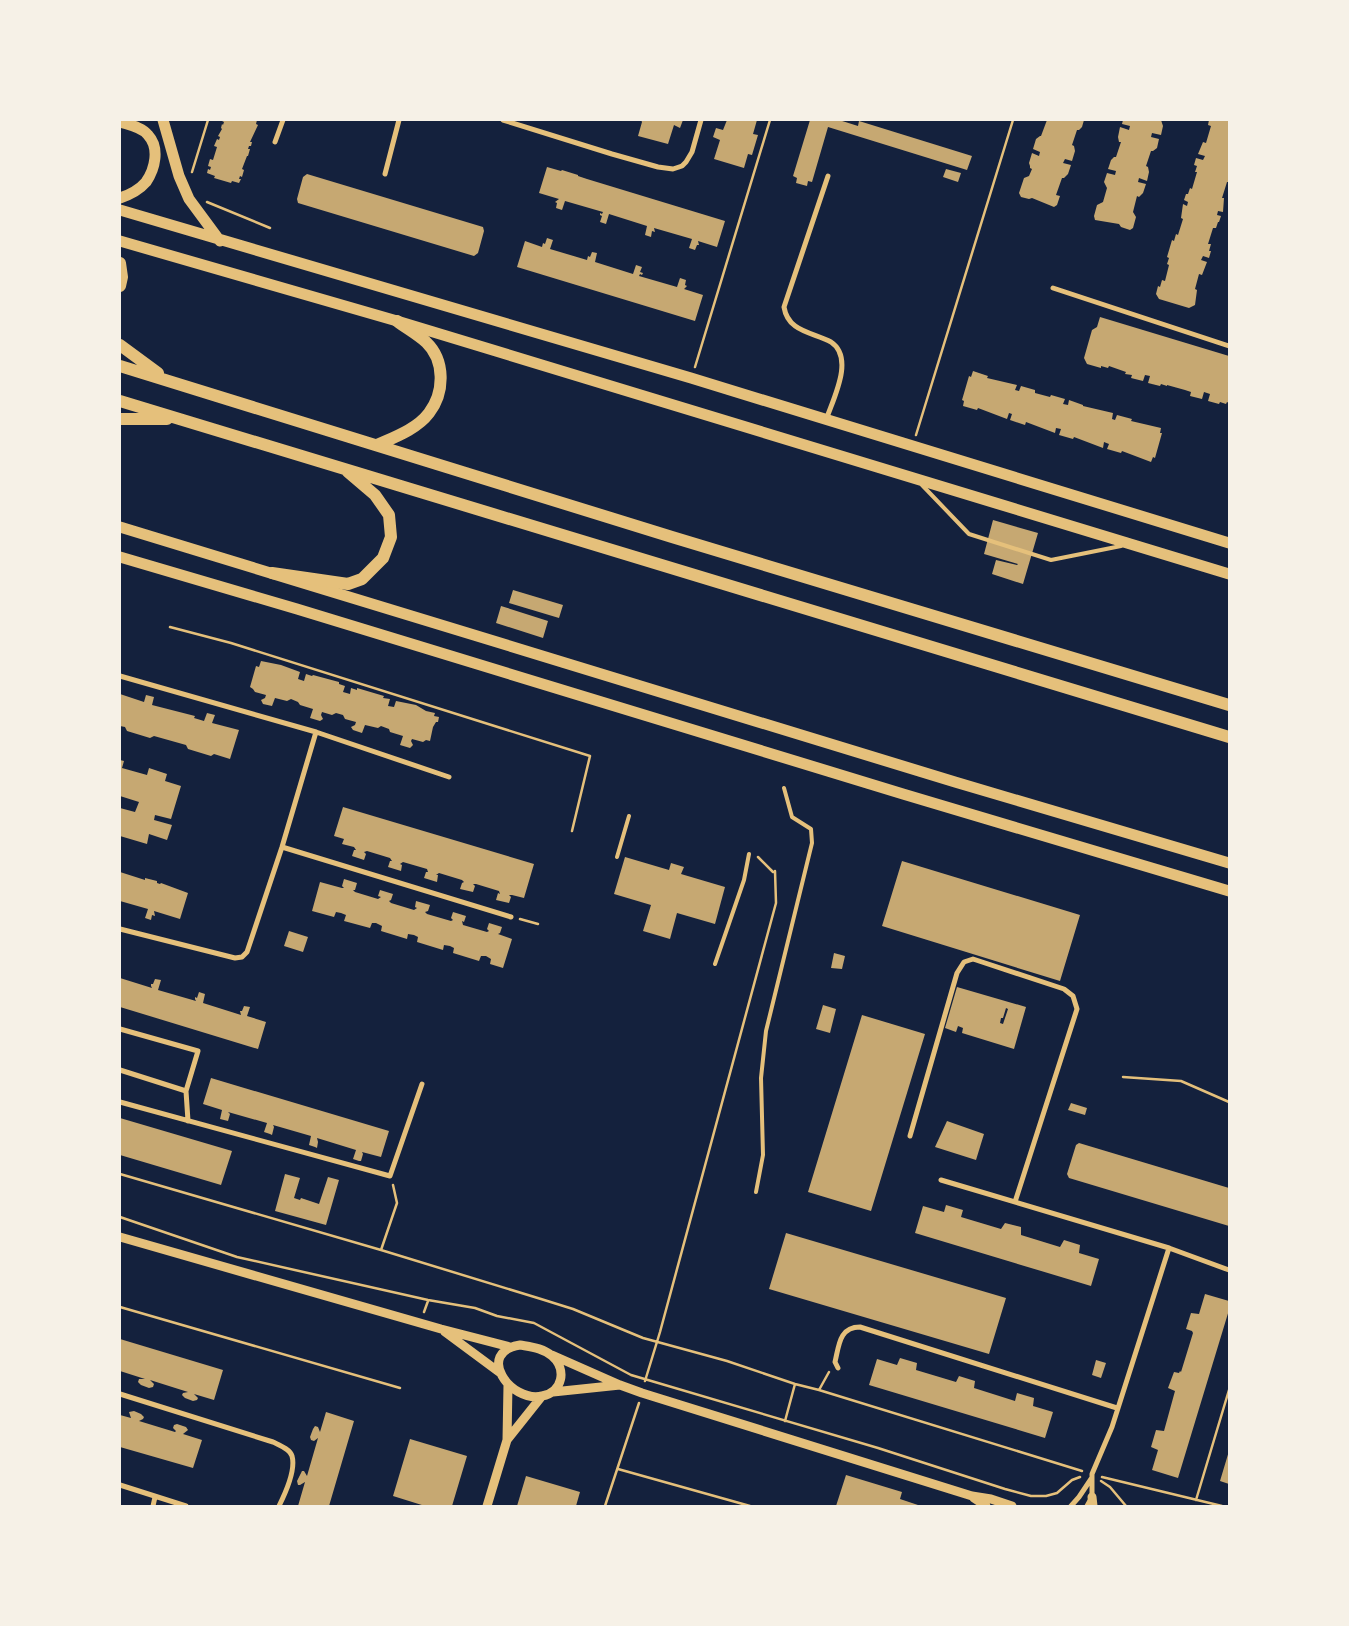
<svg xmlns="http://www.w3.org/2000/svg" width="1349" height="1626" viewBox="0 0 1349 1626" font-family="'Nunito Sans',sans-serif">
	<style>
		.building { fill: #c6a872; fill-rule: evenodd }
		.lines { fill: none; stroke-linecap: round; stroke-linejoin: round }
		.path { stroke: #e5c07b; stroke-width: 2.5 }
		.service { stroke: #e5c07b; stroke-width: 4 }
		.minor { stroke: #e5c07b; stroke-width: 5 }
		.tertiary { stroke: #e5c07b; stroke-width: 9 }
		.primary { stroke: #e5c07b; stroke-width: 11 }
		.trunk { stroke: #e5c07b; stroke-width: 12 }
	</style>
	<rect width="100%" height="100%" fill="#14213d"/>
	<path class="building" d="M220,120H257L256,124L258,125L250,142H252L251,146H249L248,149H250L248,156H247L242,169L244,170L242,177L240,176L239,179H241L239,183L232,181L231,183L214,178L215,176L207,173L208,169L210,170L211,167L208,166L210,159L213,160L217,147L214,146L217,139L219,140L220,137L218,136L222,129L221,128L222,124L223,125L224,122Z
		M641,120H683L680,128L674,125L668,144L638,136L642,122Z
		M727,120H757L753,134L758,135L752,155L748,154L744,168L714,159L720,140L713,137L716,128L723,130Z
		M810,120H839L858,126L859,121L972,156L967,170L828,127L812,182L808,181L807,186L796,183L797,178L793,176Z
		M1047,120H1084L1082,127L1079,130H1077L1072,145L1074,146L1075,151L1072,161L1065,159L1063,163L1071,165L1068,174L1064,178H1062L1056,195L1060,196L1057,205L1054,207L1032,198L1029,199L1021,197L1019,193L1024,178L1029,176L1032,169L1030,168V166L1029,163L1032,153L1039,156L1040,152L1033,149L1036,139L1040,136H1041Z
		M1123,120H1161L1163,126L1161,135L1152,133L1151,137L1159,139L1157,148L1153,151H1151L1146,166L1148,167L1149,172L1147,181L1139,178L1138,182L1146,184L1143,193L1139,197L1137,196L1133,212L1136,217L1133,228L1130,230L1121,227L1119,224L1095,220L1094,216L1097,205L1103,202L1107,188L1104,182L1107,173L1115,175L1116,171L1108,169L1111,160L1114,157H1116L1121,142H1119L1118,137L1120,127L1129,130L1130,126L1122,124Z
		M1209,120H1229V182H1227L1222,198H1224L1223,212L1218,211L1217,215L1221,216L1219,222H1218L1216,228H1213L1208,244H1211L1209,251H1211L1209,258L1203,256L1201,260L1207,262L1202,275L1199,274L1195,289L1197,290L1195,305L1189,308L1159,299L1156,294L1158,286L1160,287L1162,280L1165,281L1169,265L1167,264L1169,258L1167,257L1172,240L1174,241L1176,234L1178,235L1183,219L1181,218L1183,204L1187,206L1188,202L1184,200L1186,194H1188L1190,188L1192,189L1197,172H1195L1197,166L1194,165L1196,158L1203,160L1205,156L1198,154L1203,142L1206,143L1211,126L1208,125Z
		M547,167L561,171L562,170L578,175V176L587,179L725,221L717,247L698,241L699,245H697L695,250L689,248L692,239L654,228L655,232L652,231L651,237L645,235L647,226L609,214L606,224L600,222L602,216L600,215V213L602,214L603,212L565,201L562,210L556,208L557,203L555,202L559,199L539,193Z
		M946,169L961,173L958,182L943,177Z
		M307,174L483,227L484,231L478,253L474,256L298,203L297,199L303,177Z
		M547,238L553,240L550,249L587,260L588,256L590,257L592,252L597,253L595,262L633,274L636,265L642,267L640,272L643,273L642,275L640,274L639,276L677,287L680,278L686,280L685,285L687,286L684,289L703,295L695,321L517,267L525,241L542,247L543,243L545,244Z
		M1100,317L1229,356V403L1227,402L1226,404L1220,402L1219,404L1208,401L1210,394L1204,392L1202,399L1190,396L1191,392L1185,390L1167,385V386L1161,384L1160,386L1148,383L1150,376L1145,375L1143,381L1131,378L1132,375L1125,374L1126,372L1109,366L1108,368L1101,366V368L1087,364L1084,358L1092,330L1097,327Z
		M973,371L988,376L987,378L1017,385L1015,390L1019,391L1021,386L1035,390V393L1050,397L1051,395L1065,399L1063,404L1068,405L1069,400L1083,405V406L1113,413L1112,419L1115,420L1117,415L1132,419L1131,421L1161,428L1160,433H1162L1155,458L1153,457L1151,462L1122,451L1121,453L1107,449L1109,444L1104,442L1103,448L1074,437L1073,439L1059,435L1061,429L1056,428L1055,433L1026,422L1025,425L1010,420L1012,414L1009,413L1007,419L978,408L977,410L963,406L964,401L962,400L969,376L971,377Z
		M993,520L1038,533L1023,584L992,574L996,560L1017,565L1018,564L984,554Z
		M513,590L563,605L559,618L509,603Z
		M501,606L548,621L543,638L496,623Z
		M261,661L281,665L300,672L298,679L304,681L306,674L312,676L313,675L339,682V684L345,686L343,692L350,694L351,688L357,690V688L384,696L383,698L390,699L388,706L394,707L396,701L416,705L426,711L435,713L434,716L439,717L438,722H436L433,727L430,741L426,740L423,742L412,739L411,741L413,745L410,748L400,745L403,736L390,732L389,729L381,726L378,728L365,725L362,733L353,730L351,727L355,725L356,722L345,719L343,715L336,713L332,715L322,712L321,715L323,719L320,721L310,718L313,709L300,705L298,702L291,699L287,701L275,698L272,706L263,704L261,700L265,698L266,695L255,692L253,689L250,687L256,666L259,667Z
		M120,694L144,702L146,695L154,697L152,705L195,716L194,718L204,721L207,713L215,715L212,723L239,730L230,759L214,754L211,756L188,749L186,745L154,736L150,738L127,731L125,727L120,726Z
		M120,760L124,761L122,768L147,775L149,768L167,774L165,781L181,786L171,819L155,815L154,820L172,825L167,840L149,834L147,844L120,836V808L135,812L139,802L120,796Z
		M343,807L534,864L524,898L512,895H509L511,897L509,903L496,900L498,893L500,894L499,891L476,884H473L475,886L473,892L460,889L462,883L464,882L462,880L439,873L436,875H438L437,882L424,878L426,872H428L427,869L403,862L400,864L402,865L401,871L388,867L390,861H392L390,858L367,851L364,852L366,854L364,860L352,856L354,850H356L354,847L342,844L344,839L334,836Z
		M625,857L669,870L671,863L684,867L681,874L725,887L715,924L677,913L670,939L643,931L651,905L614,894Z
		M902,861L1080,915L1060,981L882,926Z
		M120,872L145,880V878L157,881V883L160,884L161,883L188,893L180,919L154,911L155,916L152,915L151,920L145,918L148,909L120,901Z
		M344,879L357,883L355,890H353L355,892L378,899L381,897L378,896L380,890L393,894L391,900L389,901L391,903L414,910L417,908L415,907L416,901L430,905L428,911L425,912L427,914L451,921L453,920L451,918L453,912L466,916L464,922L462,921L463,925L487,932L489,931L487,929L489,923L502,927L500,933L498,934L512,939L503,968L490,964L491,959L486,956H481L479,961L453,953L454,948L450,946L444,945L443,950L417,942L418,937L414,935L408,934L407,939L381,931L382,926L376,923H372L370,928L344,921L346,915L341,913L336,912L334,917L312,911L320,882L342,888H344L342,886Z
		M289,931L308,937L303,952L284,946Z
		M834,953L845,956L842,969L831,968Z
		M120,978L152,988L151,986V984H153L155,979L161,980L158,990L196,1001L195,999V997L197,998L199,992L205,994L203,1003L241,1015L240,1011H242L244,1006L250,1007L247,1016L266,1022L258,1049L120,1007Z
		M957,987L1026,1007L1014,1049L962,1033L963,1028L958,1026L956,1032L945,1028ZM1006,1008L1008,1009L1003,1024L1000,1023L1001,1018H1003Z
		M823,1005L836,1009L830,1033L816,1029Z
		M862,1015L925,1034L871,1211L808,1192Z
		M211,1078L389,1131L381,1157L362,1152L363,1154L361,1161H359L353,1159L356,1150L317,1138L318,1142L317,1148L315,1147L309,1145L311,1136L273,1125L274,1127L272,1135L270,1134L264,1132L267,1123L228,1112L230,1114L228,1121L220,1119L222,1110L203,1104Z
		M1071,1103L1087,1108L1085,1115L1068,1110Z
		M120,1118L232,1151L221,1185L120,1155Z
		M947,1121L984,1134L976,1160L935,1147Z
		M1079,1143L1229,1188V1226L1069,1178L1067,1174L1076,1145Z
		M285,1174L300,1178L294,1198L300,1200L301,1198L319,1204L328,1177L339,1180L326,1225L275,1211Z
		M946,1205L963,1210L961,1217L1001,1229L1005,1223L1021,1227V1235L1060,1247L1064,1240L1080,1245L1079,1253L1099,1259L1091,1286L915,1233L923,1206L944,1212Z
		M786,1233L1006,1298L989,1354L769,1289Z
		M1205,1294L1229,1301V1310L1178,1478L1152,1470L1158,1450L1151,1447L1156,1430L1164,1431L1175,1391L1168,1388L1174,1372L1179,1373L1180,1371L1181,1372L1193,1333L1192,1331L1186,1329L1191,1313L1199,1314Z
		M120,1339L223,1370L214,1400L194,1394L198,1398L197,1400L193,1401L185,1398L182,1395L183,1393L188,1392L150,1380L154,1384L153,1387L149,1388L141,1385L138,1382L139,1379H145L120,1371Z
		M900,1358L917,1363L916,1370L956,1382L959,1376L975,1381L974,1388L1015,1401L1017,1393L1034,1398L1033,1406L1053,1412L1045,1438L869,1385L877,1359L897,1365Z
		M1096,1360L1106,1363L1101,1378L1092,1375Z
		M134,1411L141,1414L144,1417L143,1419L139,1421L175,1432L176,1431L173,1428L174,1425L177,1424L186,1427L188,1430L183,1434L202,1440L193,1468L120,1447V1415L131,1418L129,1412Z
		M326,1412L354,1421L329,1506H298L305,1482L300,1485H298L297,1481L302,1471H304L307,1476L318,1438L314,1441L311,1440L310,1437L313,1429L315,1426L318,1427L320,1432Z
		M410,1439L467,1456L452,1506H425L393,1496Z
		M1229,1451V1484L1220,1481Z
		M846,1475L902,1492L900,1499L921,1506H836Z
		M526,1476L580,1492L576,1506H517Z"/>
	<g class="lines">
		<path class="path" d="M192,172L208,120
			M207,202L270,228
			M695,367L770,120
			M916,435L1013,120
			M170,627L231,643L590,756L572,831
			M758,857L773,872
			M520,919L538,924
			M1123,1077L1181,1081L1229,1102
			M120,1174L381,1250L541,1299L573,1309L643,1338L727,1361L795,1384L819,1390L829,1372
			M120,1217L237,1257L428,1300L475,1308L497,1316L534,1323L631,1375L878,1448L1005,1489L1031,1496H1046L1057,1493L1072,1480L1080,1477
			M381,1250L397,1203L393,1185
			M120,1307L400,1388
			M424,1312L428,1301
			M645,1381L660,1332L776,903L775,871
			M819,1390L1082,1471
			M785,1421L795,1384
			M618,1469L750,1506
			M1102,1477L1222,1506
			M1101,1481L1110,1487L1126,1506
			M1196,1500L1229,1390
			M605,1506L639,1403"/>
		<path class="service" d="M922,485L969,534L1051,560L1121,546
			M617,857L629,816
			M715,964L744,880L749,854
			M756,1192L763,1155L761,1078L766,1031L812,843L811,829L792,817L784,788"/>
		<path class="minor" d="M503,120L612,154L658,167L673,169L682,166L686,162L692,152L701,120
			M275,142L283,120
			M385,174L399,120
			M1053,288L1229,346
			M826,420C833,399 855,358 831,342C812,332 788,332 784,307L828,176
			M120,676L316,732L449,777
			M282,847L511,917
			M120,929L235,958L242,957L247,952L282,847L316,732
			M120,1029L198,1051L186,1091L188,1121
			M120,1070L186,1091
			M120,1102L390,1176L422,1084
			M910,1136L957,973L964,962L973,959L1064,989L1073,996L1077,1009L1015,1202
			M941,1180L1169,1248L1229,1270
			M838,1368L835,1362C839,1346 839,1327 860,1327L1117,1408
			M120,1394L273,1442C279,1445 290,1449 292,1456C296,1470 285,1494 279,1506
			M120,1485L186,1506
			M153,1506L155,1497
			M1071,1506L1079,1497L1091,1479
			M1087,1506L1092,1497V1474L1112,1427L1169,1248"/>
		<path class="tertiary" d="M120,1237L441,1329L510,1347
			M445,1332L499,1372
			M520,1345C531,1347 543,1348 552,1356C567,1369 563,1392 542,1396C510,1403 475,1352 520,1345Z
			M552,1355L620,1385L642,1393L972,1496L991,1499L1012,1506
			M553,1392L620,1385
			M507,1440L542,1396
			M1092,1497L1093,1506
			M974,1498L986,1506
			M487,1506L507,1440L508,1385"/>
		<path class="primary" d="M163,120L179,176L189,199L220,241
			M120,122C129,125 142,127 148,135C160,148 155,169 146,182C140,189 129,195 120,198
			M120,210L691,378L1229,543
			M120,241L397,321L1229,574
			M120,527L955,782L1229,863
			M120,557L297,609L903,794L1229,891"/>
		<path class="trunk" d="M120,263L122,277L120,286
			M120,345L158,373
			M120,366L672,537L1229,705
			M120,401L1229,737
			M120,419H167
			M377,445C395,437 417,429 429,413C445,392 445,360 426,342C417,334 406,328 397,321
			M272,573L348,584L362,579L383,558L391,537L389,515L375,495L348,472"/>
	</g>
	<rect width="1349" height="1626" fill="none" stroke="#f6f1e7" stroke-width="242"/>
</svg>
